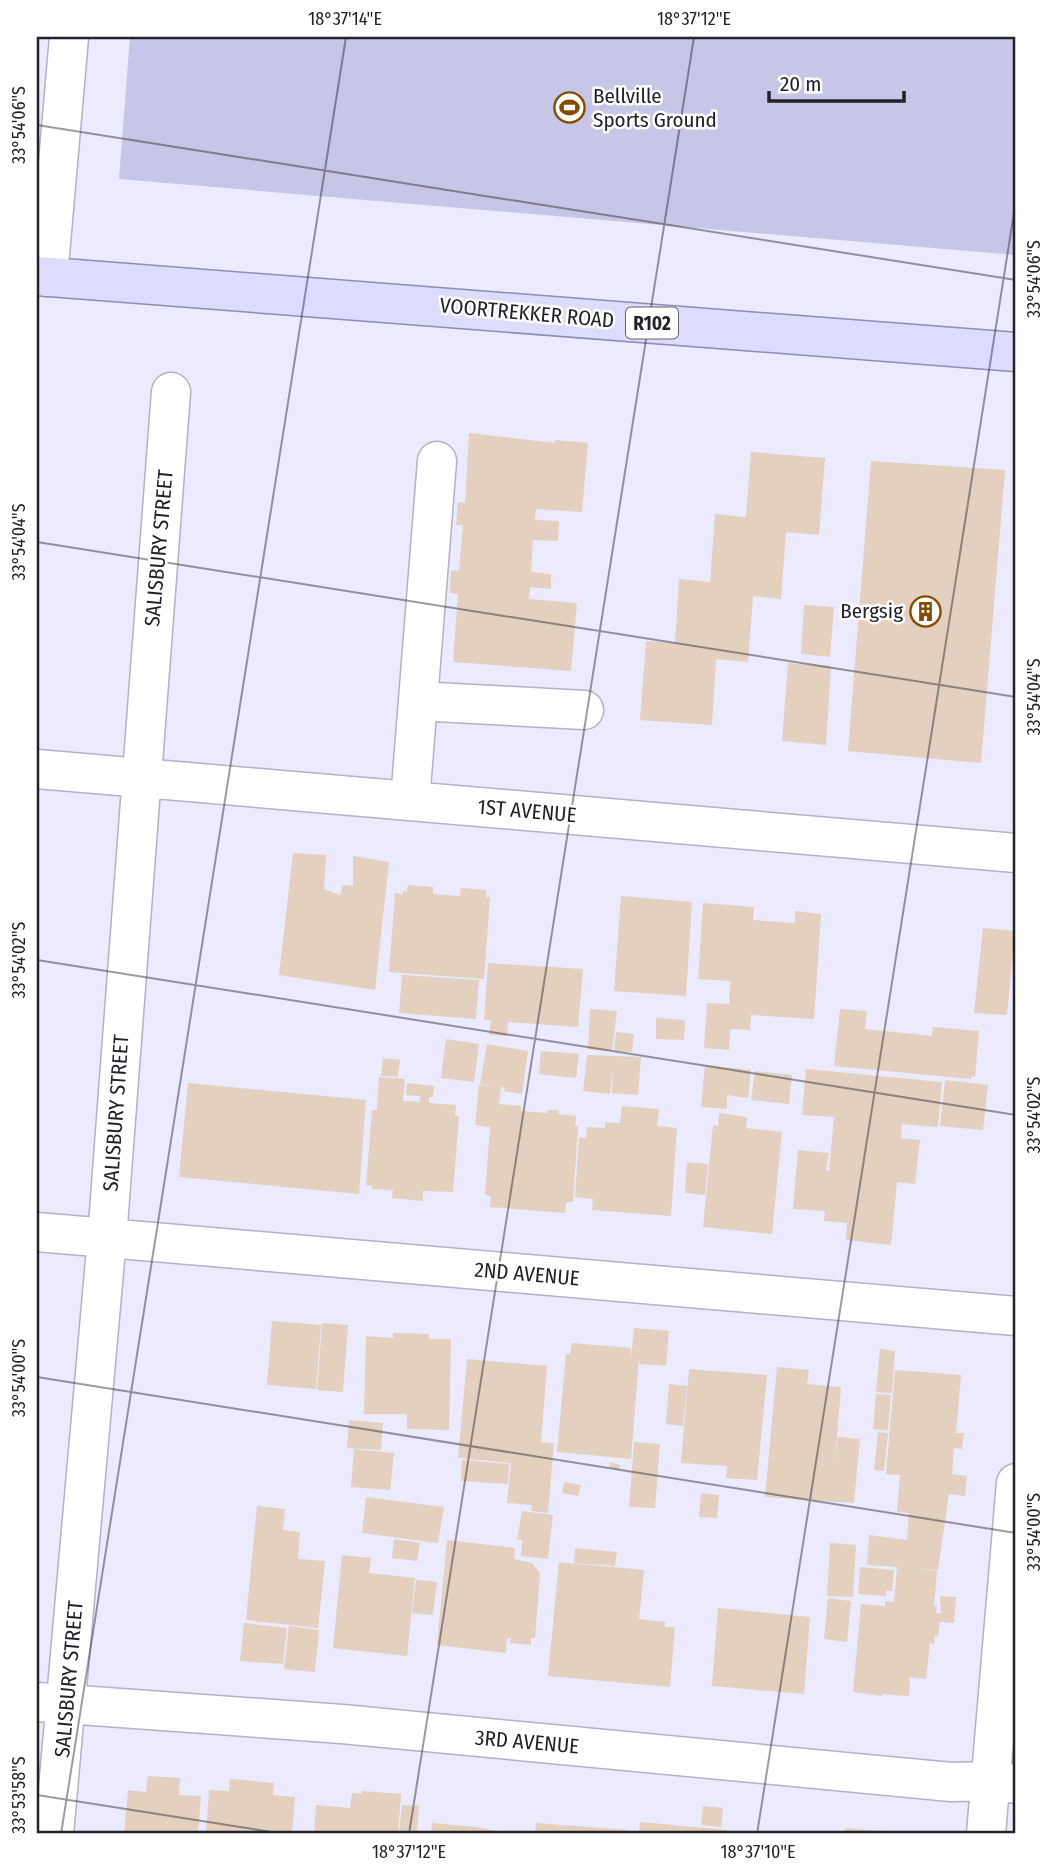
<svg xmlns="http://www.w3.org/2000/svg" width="1053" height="1871" viewBox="0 0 1053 1871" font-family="'Fira Sans Condensed',sans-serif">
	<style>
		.green { fill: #c7c6e6 }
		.building { fill: #e3d0be }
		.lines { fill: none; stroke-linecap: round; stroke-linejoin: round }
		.minor-casing { stroke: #b1b1c7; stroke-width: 41 }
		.major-casing { stroke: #8e8cb2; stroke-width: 41 }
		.minor { stroke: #fff; stroke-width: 38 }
		.major { stroke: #dedcfd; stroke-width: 38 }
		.ticks { fill: none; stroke: #23222b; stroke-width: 2; stroke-opacity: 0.45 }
		.labels { text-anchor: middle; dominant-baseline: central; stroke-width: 5; stroke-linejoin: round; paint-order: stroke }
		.shield { fill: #fff; stroke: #65646b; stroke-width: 2 }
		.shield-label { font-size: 19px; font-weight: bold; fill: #23222b }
		.poi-label { font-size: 21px; fill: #23222b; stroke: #fff; text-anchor: start }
		.street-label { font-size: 21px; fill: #23222b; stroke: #fff }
		.neatline { fill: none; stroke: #23222b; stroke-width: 2.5 }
		.ticks-label { font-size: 18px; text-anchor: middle; fill: #23222b }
	</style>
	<rect width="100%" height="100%" fill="#ebeafe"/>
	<path class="green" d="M130,37H1016V255L119,179Z"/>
	<path class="building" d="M469,433L555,443V440L588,443L582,512L536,509L535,520L559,521L558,541L533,540L531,572L551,574V589L530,587L529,599L577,603L571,671L453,662L458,594L450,593L451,570L459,571L463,525H456L458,502L465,503Z
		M751,452L825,458L819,535L786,532L781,599L753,596L748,662L716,659L712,725L640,720L646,641L675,643L679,579L710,582L715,514L746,517Z
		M871,461L1005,470L981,763L848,751Z
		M804,605L834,607L830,657L801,654Z
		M788,663L831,666L826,745L782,741Z
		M293,853L326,855L324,889L340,895L343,885L353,886V856L389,862L375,990L279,975Z
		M408,885L433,887V894L460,896L461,888L486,890V897H490L484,979L389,972L395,893L403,894V891L407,892Z
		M621,896L692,902L686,996L614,991Z
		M703,903L754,907L753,920L795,923V911L821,914L814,1019L751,1015L750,1030L730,1029L729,1050L704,1048L707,1003L729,1004L730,981L698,979Z
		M983,928L1015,931L1007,1015L974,1013Z
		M488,963L583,969L578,1027L508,1022L507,1036L489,1035L491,1020H484Z
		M402,975L479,980L476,1019L399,1013Z
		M590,1009L617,1011L612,1051L588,1049Z
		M840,1009L867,1011L865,1029L932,1036L933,1027L979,1031L975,1077L972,1076L971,1079L834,1066Z
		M656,1018L685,1020L684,1040L656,1039Z
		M616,1032L634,1034L632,1052L614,1051Z
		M446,1039L479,1044L474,1082L441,1078Z
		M487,1044L528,1051L522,1094L504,1091L505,1088L501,1087L499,1104L521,1106V1111L547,1113L548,1110H559L558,1114L576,1116L575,1126H578L573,1202H566L565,1213L490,1207L491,1196L485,1195L490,1127L475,1125L479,1085L493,1086L480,1084Z
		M541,1051L579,1054L576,1078L539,1074Z
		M587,1055L641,1057L638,1095L612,1093L613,1068L610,1094L583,1091Z
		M383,1058L400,1060L398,1077L381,1076Z
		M705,1065L751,1070L748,1098L727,1095V1109L701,1107Z
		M806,1069L942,1082L938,1127L902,1124L901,1138L920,1140L915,1184L897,1182L891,1245L846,1240L847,1223L824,1221L825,1211L793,1209L798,1150L829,1153L826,1171H829L834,1117L802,1115Z
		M755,1071L792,1075L789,1104L751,1100Z
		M379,1077L405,1079L403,1101L420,1102V1096L406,1095L407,1083L434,1086L433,1097H429V1103L456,1105L455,1116H459L453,1192L423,1191V1201L392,1198L393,1190L372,1189V1186L366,1185L372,1110H377Z
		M945,1080L988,1085L983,1130L940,1126Z
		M188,1083L366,1100L359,1194L179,1177Z
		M622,1106L659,1109L657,1126L677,1128L671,1216L592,1210L593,1199L575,1197L579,1137L586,1138L587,1127L605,1128V1122L620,1123Z
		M719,1113L747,1117L746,1128L782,1132L772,1234L703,1227L713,1125L718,1126Z
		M687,1162L708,1164L705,1195L685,1193Z
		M272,1321L321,1325L316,1389L267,1385Z
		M322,1323L348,1325L343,1392L317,1390Z
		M634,1328L669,1331L666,1366L640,1364L639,1359L631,1459L557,1452L566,1354H570L572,1343L631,1348V1359Z
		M393,1333L429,1334V1339H451L449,1430L407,1429V1414H364L366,1336L393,1338Z
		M880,1349L895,1351L892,1393L876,1392Z
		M467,1359L547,1366L541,1442L554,1443L548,1513L531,1511L532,1505L507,1503L511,1463L458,1458Z
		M777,1367L809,1370L807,1384L841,1387L835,1462L838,1437L860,1439L854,1503L765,1497Z
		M689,1369L767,1375L757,1480L726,1478L727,1466L681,1463Z
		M895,1370L961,1375L956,1433H964L962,1449L954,1448L952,1474L967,1476L965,1496L949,1494L938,1570L916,1569L937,1571L934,1606L937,1607L936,1613H941L940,1596L956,1597L954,1623L940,1622L938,1636L935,1635L934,1644L930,1643L926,1679L910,1677L909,1696L882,1694V1696L853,1692L861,1604L885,1606V1601L894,1602L897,1567L867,1565L869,1535L907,1540L909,1513L897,1512L900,1475L886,1474Z
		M669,1384L687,1386L683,1426L666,1424Z
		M876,1394L891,1395L888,1430L873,1429Z
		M349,1420L383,1423L381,1450L347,1448Z
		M878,1432L888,1433L884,1471L874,1470Z
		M634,1442L660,1444L655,1508L629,1507Z
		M354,1449L394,1453L390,1490L351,1487Z
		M462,1460L509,1464L508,1484L461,1481Z
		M610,1462L620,1465L619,1470L609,1467Z
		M564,1482L581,1485L578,1496L562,1493Z
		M701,1493L719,1495L717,1518L699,1517Z
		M366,1497L444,1507L438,1543L362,1533Z
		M257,1506L285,1509L283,1530L300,1532L298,1559L325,1561L318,1628L246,1620Z
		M522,1511L553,1515L548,1559L521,1556L522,1540H517Z
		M394,1539L420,1543L417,1561L392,1558Z
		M447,1540L515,1548L514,1559L532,1563L540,1573L535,1638H531V1645L510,1643L511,1638H507L506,1653L437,1645Z
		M830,1543L856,1545L853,1597L827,1596Z
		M575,1548L617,1552L615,1566L574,1563Z
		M342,1555L371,1558L369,1573L415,1578L407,1656L333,1648Z
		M559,1562L644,1570L639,1619L665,1622V1627H675L670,1687L548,1676Z
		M860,1567L894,1570L892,1591H886V1596L858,1594Z
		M416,1580L437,1582L433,1615L412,1613Z
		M828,1598L851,1601L847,1642L824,1639Z
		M718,1608L810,1617L804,1694L712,1686Z
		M244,1623L287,1628L283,1664L240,1661Z
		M289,1626L319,1630L315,1672L284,1669Z
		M148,1776L180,1778L179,1795L201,1796L198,1834H124L128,1790L146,1792Z
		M230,1779L274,1783L273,1795L295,1797L292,1834H206L209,1790L229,1791Z
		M362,1791L401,1794L398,1834H314L316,1805L350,1808L352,1793L362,1794Z
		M402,1805L419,1806L417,1834H399Z
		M703,1806L723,1808L721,1827L701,1825Z
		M640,1822L727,1830V1834H639Z
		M432,1823L476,1827L502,1832V1834H431Z
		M536,1823L627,1830V1834H535Z
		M845,1828L897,1832V1834H844Z"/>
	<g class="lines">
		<defs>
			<path id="minor" d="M48,277L69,37
				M418,701L584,710
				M37,769L1016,853
				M410,801L437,461
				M37,1232L1016,1316
				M37,1702L342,1724L951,1782L991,1781L1016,1784
				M54,1834L107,1238L171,392
				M986,1834L1016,1483"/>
			<path id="major" d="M37,276L1016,352"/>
		</defs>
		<use href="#minor" class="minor-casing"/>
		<use href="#major" class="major-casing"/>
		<use href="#minor" class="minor"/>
		<use href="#major" class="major"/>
	</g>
	<path class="ticks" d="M37,125L1016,280M37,542L1016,697M37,960L1016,1115M37,1377L1016,1533M37,1795L284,1834M61,1834L346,37M409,1834L694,37M757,1834L1016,200"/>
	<defs>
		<symbol id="stadium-ring" viewBox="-11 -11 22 22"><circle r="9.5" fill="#fff" stroke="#854c00" stroke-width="1.5"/><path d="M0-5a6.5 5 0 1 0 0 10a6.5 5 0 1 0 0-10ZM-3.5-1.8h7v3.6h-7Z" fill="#854c00"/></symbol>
		<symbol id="building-ring" viewBox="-11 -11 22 22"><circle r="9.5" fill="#fff" stroke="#854c00" stroke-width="1.5"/><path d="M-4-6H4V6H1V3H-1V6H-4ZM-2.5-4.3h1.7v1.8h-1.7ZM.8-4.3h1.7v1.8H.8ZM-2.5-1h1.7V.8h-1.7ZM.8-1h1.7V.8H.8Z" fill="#854c00"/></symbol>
	</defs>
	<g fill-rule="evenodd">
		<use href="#stadium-ring" x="552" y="90" width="35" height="35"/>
		<use href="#building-ring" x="908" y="594" width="35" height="35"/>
	</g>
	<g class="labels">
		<rect class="shield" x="626" y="307.5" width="52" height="31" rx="5"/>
		<g class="shield-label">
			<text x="652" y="323">R102</text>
		</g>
		<g class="poi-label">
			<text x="593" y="96">Bellville<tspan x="593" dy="24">Sports Ground</tspan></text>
			<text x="903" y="611" text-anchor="end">Bergsig</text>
		</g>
		<g class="street-label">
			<text transform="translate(527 313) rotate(5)">VOORTREKKER ROAD</text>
			<text transform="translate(159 548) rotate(-85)">SALISBURY STREET</text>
			<text transform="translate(527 811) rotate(5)">1ST AVENUE</text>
			<text transform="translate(116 1113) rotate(-86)">SALISBURY STREET</text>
			<text transform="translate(527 1274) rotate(5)">2ND AVENUE</text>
			<text transform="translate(69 1679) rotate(-85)">SALISBURY STREET</text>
			<text transform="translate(527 1742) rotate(5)">3RD AVENUE</text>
		</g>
	</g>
	<rect width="1053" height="1871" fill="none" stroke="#ffffff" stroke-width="77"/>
	<path d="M769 91v10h135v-10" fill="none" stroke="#23222b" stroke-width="3.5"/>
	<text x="780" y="91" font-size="21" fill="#23222b" stroke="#ffffff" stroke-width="5" paint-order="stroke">20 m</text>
	<rect x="38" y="38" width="976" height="1794" class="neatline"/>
	<g class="ticks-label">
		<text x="345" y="25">18°37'14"E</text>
		<text x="694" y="25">18°37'12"E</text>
		<text transform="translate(19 125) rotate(-90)" y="6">33°54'06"S</text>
		<text transform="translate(1034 279) rotate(-90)" y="6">33°54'06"S</text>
		<text transform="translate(19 542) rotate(-90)" y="6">33°54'04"S</text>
		<text transform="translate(1034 697) rotate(-90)" y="6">33°54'04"S</text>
		<text transform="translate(19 960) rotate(-90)" y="6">33°54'02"S</text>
		<text transform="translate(1034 1115) rotate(-90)" y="6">33°54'02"S</text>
		<text transform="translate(19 1378) rotate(-90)" y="6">33°54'00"S</text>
		<text transform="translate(1034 1532) rotate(-90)" y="6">33°54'00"S</text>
		<text transform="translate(19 1795) rotate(-90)" y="6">33°53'58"S</text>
		<text x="409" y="1858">18°37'12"E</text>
		<text x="758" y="1858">18°37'10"E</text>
	</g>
</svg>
